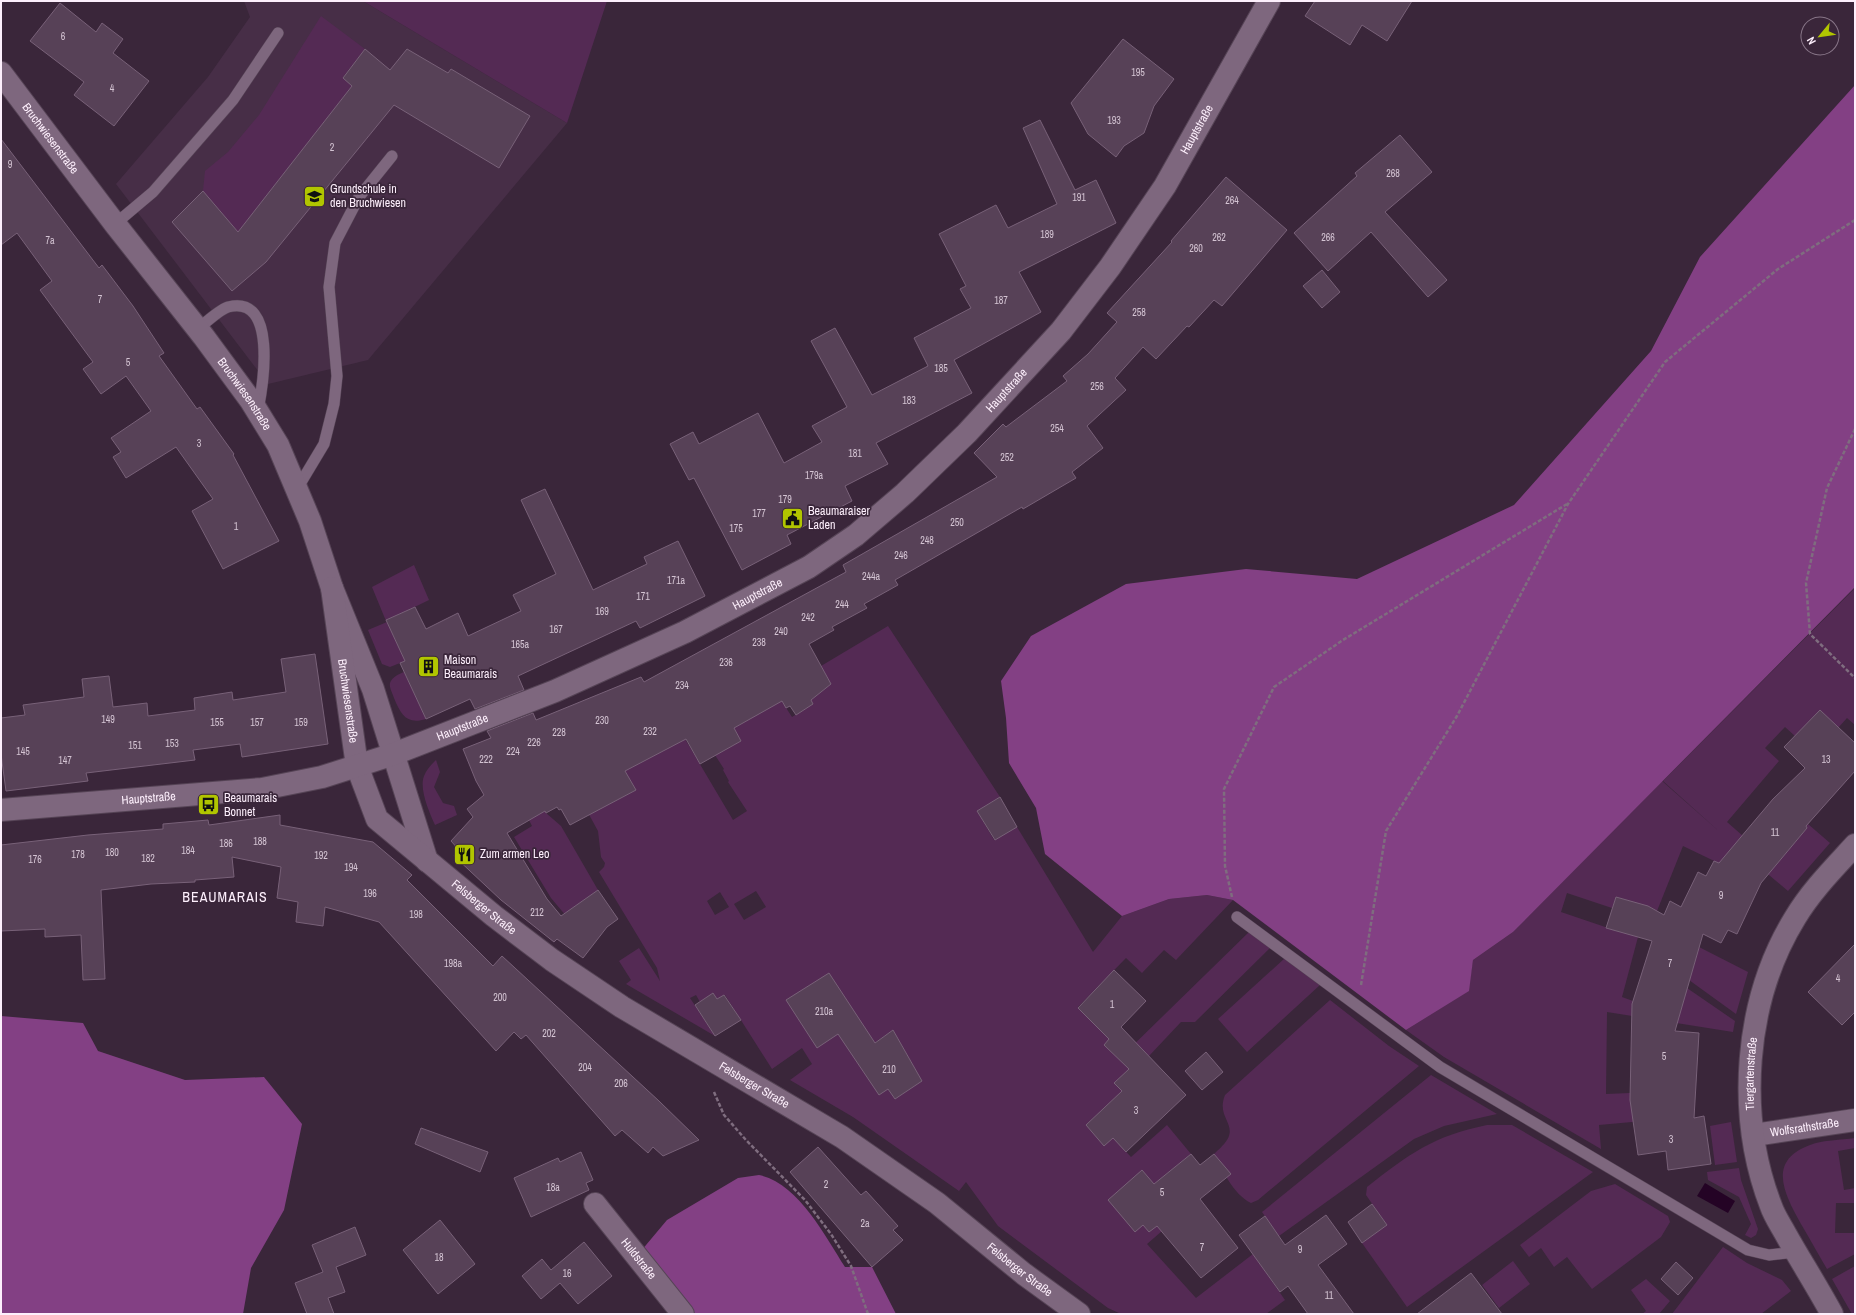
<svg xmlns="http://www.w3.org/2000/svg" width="1856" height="1315" viewBox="0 0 1856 1315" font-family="'Archivo Narrow',sans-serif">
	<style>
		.built { fill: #472e47 }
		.green { fill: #542a54; fill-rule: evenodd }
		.forest { fill: #834084 }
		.water { fill: #240325 }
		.building { fill: #574157; stroke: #786178 }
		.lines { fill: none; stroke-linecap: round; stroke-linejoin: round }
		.lane-casing { stroke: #564456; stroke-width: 12 }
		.street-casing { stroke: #564456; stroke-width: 24 }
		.path { stroke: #7f6d7f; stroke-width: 2.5; stroke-dasharray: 4 2; stroke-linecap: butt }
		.lane { stroke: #7e677e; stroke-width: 11 }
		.street { stroke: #7e677e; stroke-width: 22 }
		.labels { text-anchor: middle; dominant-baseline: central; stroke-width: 3.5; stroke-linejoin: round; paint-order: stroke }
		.number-label { font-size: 10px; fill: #d4c4d3 }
		.street-label { font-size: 12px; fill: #fdeffc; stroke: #3a263a }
		.poi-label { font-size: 12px; fill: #fdeffc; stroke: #3a263a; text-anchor: start }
		.quarter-label { font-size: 14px; letter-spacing: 1px; fill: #fdeffc; stroke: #3a263a }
	</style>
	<rect width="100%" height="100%" fill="#3a263a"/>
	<path class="built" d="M244,1H363L567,123L368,360L268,384L116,184L208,77L250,17Z"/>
	<path class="green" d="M363,1H607L567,123Z
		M321,16L365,49L343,77L352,86L238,232L203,191L205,171L228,152L259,115Z
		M414,565L429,600L386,621L372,587Z
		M1855,588V725L1847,718L1838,728L1820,710L1795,736L1785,727L1765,748L1779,761L1727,822L1776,865L1807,828L1806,826L1808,824L1830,843L1788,891L1763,870L1758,882L1683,846L1657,911L1646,907L1622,997L1633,1001L1687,988L1735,1021L1733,1032L1607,1012L1606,1094L1630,1093L1643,1121L1599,1125L1601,1149L1444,1057L1406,1030L1468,991L1473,960L1513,932L1662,781L1721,833L1663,781ZM1567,893L1612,908L1616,897L1630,901L1620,932L1561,912Z
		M387,622L405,661L390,667L382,664L368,630Z
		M888,626L1000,797L977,811L994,840L1017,827L1093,952L1122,916L1169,899L1207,895L1233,900L1176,960L1164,950L1142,973L1126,958L1078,1007L1109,1039L1104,1045L1119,1059L1249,932L1270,948L1195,1022H1181L1149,1056L1146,1053L1114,1083L1122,1091L1086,1125L1104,1145L1113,1138L1131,1157L1167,1125L1191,1154L1154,1184L1142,1170L1143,1225L1149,1232L1188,1200L1192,1205L1147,1244L1196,1298L1253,1254L1285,1300L1266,1314H1121L1108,1308L998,1226L966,1182L959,1191L853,1117L790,1080L812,1064L802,1048L772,1069L725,995L717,999L713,993L700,1002L696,995L690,998L715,1036L626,984L631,980L619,961L639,948L660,981L657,968L599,872L604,867L605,863L601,857L598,831L581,800L601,783L613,802L636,790L625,771L672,717L733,820L747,811L728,782L729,781L723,770L724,769L715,755L741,741L734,728L779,697L792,717L813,704L811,700L831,684L821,666ZM756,891L766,907L744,920L734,904ZM720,892L729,907L715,915L707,901ZM893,1030L922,1081L895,1099L888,1089L854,1057Z
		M404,672L426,719C407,725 401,715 394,698C393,694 389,688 390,683C392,677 399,674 404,672Z
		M436,760L440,772L434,787L443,803L454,806L457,815L435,825C429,812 419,789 424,776C427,769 431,765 436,760Z
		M543,807L546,813L561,826L598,890L570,910L567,917L551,898L514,837L532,826L527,816Z
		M1699,947L1748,972L1736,1014L1689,980Z
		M1285,958L1320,985L1247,1052L1218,1019Z
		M1330,1000L1389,1046L1419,1066L1258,1200L1251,1203C1233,1194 1223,1171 1214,1154C1218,1150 1224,1145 1227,1140C1237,1124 1216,1117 1225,1095Z
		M1431,1075L1497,1114L1444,1126L1414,1139L1279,1236L1262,1212Z
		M1731,1122L1737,1162L1715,1165L1710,1126Z
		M1487,1125H1512L1593,1172L1407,1307L1362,1243L1387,1225L1366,1195L1367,1187C1409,1154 1433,1136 1487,1125Z
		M1855,1138V1148L1838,1151L1844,1190L1855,1188V1203H1836L1835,1233H1855V1254L1827,1269C1818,1254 1810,1239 1801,1224C1785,1195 1766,1161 1810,1145C1823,1140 1841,1140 1855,1138Z
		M1739,1168L1741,1180L1758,1229L1756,1235L1751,1238L1745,1235L1751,1224L1739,1197L1708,1180L1707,1172Z
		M1615,1184L1668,1216L1670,1222L1661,1237L1592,1289L1567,1257L1554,1267L1541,1248L1529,1257L1520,1245L1591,1191Z
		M1723,1247L1747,1263L1782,1280L1791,1291L1761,1314H1672Z
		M1513,1261L1530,1284L1499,1308L1482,1285Z
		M1855,1266V1314H1852L1832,1279Z
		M1646,1279L1670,1301L1659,1314H1642L1646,1311L1631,1290Z"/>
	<path class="forest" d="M1855,85V587L1513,932L1473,960L1469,991L1406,1030L1233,900L1207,895L1169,899L1122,916L1045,854L1036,808L1009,763L1006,718L1001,681L1031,636L1126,584L1246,569L1357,579L1514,505L1651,351L1700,257Z
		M1,1016L83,1023L98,1051L185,1080L264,1077L302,1124L284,1210L251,1268L243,1314H1Z
		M759,1175C798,1183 825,1236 845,1267H872L896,1314H692L641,1251L667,1220L738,1178Z"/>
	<path class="water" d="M1705,1183L1735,1201L1728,1213L1697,1196Z"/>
	<path class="building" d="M1315,1H1412L1387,41L1362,25L1350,45L1305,16Z
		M60,3L96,32L102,23L123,39L113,53L149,81L114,126L74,95L84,82L30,41Z
		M1123,39L1174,79L1154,106L1144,133L1124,146L1116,157L1088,134L1071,103Z
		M365,49L390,70L407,49L448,73L451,69L530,116L499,168L394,105L266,262L232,291L172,222L203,191L238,232L352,86L343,78Z
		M1040,120L1075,190L1096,180L1116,223L1019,272L1041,312L954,360L972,393L876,443L888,464L845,486L852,501L787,535L791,544L742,570L694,478L689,480L670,444L693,432L699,444L758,413L784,463L822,442L812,426L847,407L811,341L835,328L872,395L928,366L914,338L971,308L960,289L966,286L939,234L996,205L1008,228L1057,204L1023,128Z
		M1400,135L1432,172L1385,212L1447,280L1428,297L1371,232L1328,271L1294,233L1357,176L1355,173Z
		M1,139L99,268L102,265L133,306L164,353L159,356L197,409L200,407L234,454L233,455L279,541L223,569L192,511L213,499L176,447L126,478L113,457L121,452L111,438L151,411L126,376L101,394L83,369L93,362L40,290L52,281L17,233L1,245Z
		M1226,177L1287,230L1222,306L1214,300L1189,327L1187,326L1156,359L1143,347L1115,378L1126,390L1087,426L1103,448L1072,472L1076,478L1023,509L1022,507L895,580L898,585L864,604L867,608L832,627L834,630L809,644L831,684L811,700L813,704L796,715L790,706L786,708L782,701L734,728L741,741L700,764L686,739L625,771L636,790L570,825L561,809L559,810L557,807L546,813L545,811L507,833L547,899L561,916L598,890L618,919L607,927L583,958L557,939L554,942L501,900L454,856L459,850L451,841L473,817L467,809L484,795L476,781L463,749L491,738L487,731L533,713L536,720L641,677L644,682L846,572L843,565L997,477L974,453L1003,424L1006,427L1067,381L1063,376L1088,354L1117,322L1107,313L1172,242L1171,241Z
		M1322,270L1340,292L1322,308L1303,286Z
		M545,489L593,590L647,564L644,557L678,541L705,596L640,628L636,621L518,676L524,690L475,709L470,699L426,719L400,663L405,661L386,620L415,607L426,629L458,613L468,636L521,611L513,595L556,574L521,500Z
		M315,654L328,744L242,757L240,744L193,750L195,760L86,773L88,781L6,791L1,754V718L25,715L23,705L84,697L82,679L109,676L113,707L147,703L148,716L195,710L194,698L232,692L233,700L286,692L281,659Z
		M1820,710L1855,743V771L1806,826L1807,828L1761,883L1737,934L1728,930L1721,943L1703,934L1675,1031L1699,1033L1694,1118L1704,1116L1711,1164L1668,1170L1666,1151L1638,1155L1630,1100L1632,1004L1652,941L1606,928L1616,897L1648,906L1664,915L1670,901L1681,907L1698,872L1706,876L1714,861L1719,863L1773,799L1805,768L1784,747Z
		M1000,797L1017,827L995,840L977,811Z
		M280,815V825L373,842L412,875L407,880L493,966L502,956L659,1101L699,1140L663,1156L653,1147L648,1153L622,1130L615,1136L526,1035L521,1039L514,1032L496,1051L379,922L325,907L323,926L296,922L298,902L277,898L281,867L232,857L234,877L195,880V882L151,884L101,890L105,979L83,980L81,935L45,937V929L1,931V845L88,835L163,829V824L208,820L209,825Z
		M1855,944V1012L1842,1025L1808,992Z
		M1114,970L1146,1001L1121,1027L1186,1095L1126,1152L1113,1138L1104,1146L1086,1125L1122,1091L1114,1083L1129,1069L1104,1045L1109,1039L1078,1008Z
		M829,973L875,1043L893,1030L922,1081L895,1099L888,1089L879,1095L838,1034L817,1048L786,1000Z
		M713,993L717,999L724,995L741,1020L715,1036L695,1005Z
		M1206,1052L1223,1072L1202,1090L1185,1071Z
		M421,1128L488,1152L480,1172L415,1144Z
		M818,1147L861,1195L866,1191L898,1226L893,1230L903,1240L872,1267L790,1172Z
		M581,1152L593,1180L586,1183L589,1190L531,1217L514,1178L558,1158L560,1162Z
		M1191,1154L1200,1165L1214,1154L1231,1174L1200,1199L1238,1248L1201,1278L1157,1226L1149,1232L1143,1225L1135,1232L1108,1200L1142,1170L1154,1184Z
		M1372,1204L1387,1225L1362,1243L1348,1222Z
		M1326,1215L1347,1244L1318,1265L1354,1314H1308L1288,1286L1280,1292L1239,1235L1265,1216L1285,1245Z
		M440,1220L475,1264L438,1294L403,1250Z
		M355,1227L366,1255L336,1267L345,1292L328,1298L334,1314H307L295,1283L323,1272L312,1245Z
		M584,1242L612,1276L578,1304L560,1283L541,1299L522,1276L542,1259L551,1270Z
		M1676,1262L1693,1278L1678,1295L1661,1279Z
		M1471,1273L1502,1314H1417Z"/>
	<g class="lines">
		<defs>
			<path id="lane" d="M115,224L153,192L233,100L278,33
				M198,329C205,323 219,310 228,307C278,294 263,385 258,410
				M297,489L324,444L334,404L337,376L329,287L335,243L359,197L392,156
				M1237,917L1440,1067L1748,1250L1769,1255L1796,1252"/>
			<g id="street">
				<path id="s1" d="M1,73L115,224L204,337L251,401L278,445L310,521L332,588L373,689L427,861"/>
				<path id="s2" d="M332,588L357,766L377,819L494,916L552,960L622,1007L842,1137L937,1203L1024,1274L1079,1314"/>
				<path id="s3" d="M1,810L262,789L322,777L394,754L555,691L685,632L809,567L856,535L905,493L967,433L1061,331L1110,267L1165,186L1269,1"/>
				<path id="s4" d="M1754,1135L1855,1120"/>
				<path id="s5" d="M595,1204L683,1314"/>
				<path id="s6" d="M1832,1314C1817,1286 1800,1260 1785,1233C1780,1224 1774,1215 1771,1206C1736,1115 1744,1001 1795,918C1811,891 1834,868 1855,845"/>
			</g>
		</defs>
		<use href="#lane" class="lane-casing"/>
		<use href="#street" class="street-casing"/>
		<path class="path" d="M1855,429L1827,488L1806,583L1810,634L1855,678
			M1232,897L1225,866L1224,789L1274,687L1343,640L1567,504
			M1361,985L1386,831L1457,716L1568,504L1665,362L1778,269L1855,220
			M714,1092L724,1115L746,1140L805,1200L831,1234L851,1266L868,1314"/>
		<use href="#lane" class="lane"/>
		<use href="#street" class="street"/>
	</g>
	<defs>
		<symbol id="school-square" viewBox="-11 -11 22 22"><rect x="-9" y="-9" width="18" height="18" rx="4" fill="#b1c500" stroke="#3a263a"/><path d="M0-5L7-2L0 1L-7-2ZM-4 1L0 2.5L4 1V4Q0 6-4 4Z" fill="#111"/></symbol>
		<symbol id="civic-square" viewBox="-11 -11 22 22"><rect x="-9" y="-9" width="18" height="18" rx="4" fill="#b1c500" stroke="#3a263a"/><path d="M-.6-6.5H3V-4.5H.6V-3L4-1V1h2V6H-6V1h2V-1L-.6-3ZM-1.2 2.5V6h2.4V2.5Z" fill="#111"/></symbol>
		<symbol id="building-square" viewBox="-11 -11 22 22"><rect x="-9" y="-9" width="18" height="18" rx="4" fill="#b1c500" stroke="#3a263a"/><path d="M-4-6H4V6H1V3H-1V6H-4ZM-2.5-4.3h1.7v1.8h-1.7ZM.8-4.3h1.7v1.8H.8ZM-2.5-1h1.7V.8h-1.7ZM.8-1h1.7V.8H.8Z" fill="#111"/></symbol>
		<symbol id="bus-square" viewBox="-11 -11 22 22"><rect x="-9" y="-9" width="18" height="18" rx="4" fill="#b1c500" stroke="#3a263a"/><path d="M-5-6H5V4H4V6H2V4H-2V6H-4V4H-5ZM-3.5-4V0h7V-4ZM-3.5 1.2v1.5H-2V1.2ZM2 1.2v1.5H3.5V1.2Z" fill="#111"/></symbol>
		<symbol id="restaurant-square" viewBox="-11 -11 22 22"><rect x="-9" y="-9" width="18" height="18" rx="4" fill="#b1c500" stroke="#3a263a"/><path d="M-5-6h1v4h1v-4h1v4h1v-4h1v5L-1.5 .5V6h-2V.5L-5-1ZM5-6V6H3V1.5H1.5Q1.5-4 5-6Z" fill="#111"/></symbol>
	</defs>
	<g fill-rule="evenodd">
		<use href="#school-square" x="302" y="184" width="25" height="25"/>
		<use href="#civic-square" x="780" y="506" width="25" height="25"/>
		<use href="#building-square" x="416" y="654" width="25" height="25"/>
		<use href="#bus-square" x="196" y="792" width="25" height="25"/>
		<use href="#restaurant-square" x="452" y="842" width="25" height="25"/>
	</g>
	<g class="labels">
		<g class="number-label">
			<text x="63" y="36">6</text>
			<text x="1138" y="72">195</text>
			<text x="112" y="88">4</text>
			<text x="1114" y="120">193</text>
			<text x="332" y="147">2</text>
			<text x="10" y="164">9</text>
			<text x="1393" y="173">268</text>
			<text x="1079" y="197">191</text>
			<text x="1232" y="200">264</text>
			<text x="1047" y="234">189</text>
			<text x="1219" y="237">262</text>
			<text x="1328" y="237">266</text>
			<text x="50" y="240">7a</text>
			<text x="1196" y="248">260</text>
			<text x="100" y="299">7</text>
			<text x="1001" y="300">187</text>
			<text x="1139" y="312">258</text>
			<text x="128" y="362">5</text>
			<text x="941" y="368">185</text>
			<text x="1097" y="386">256</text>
			<text x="909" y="400">183</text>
			<text x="1057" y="428">254</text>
			<text x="199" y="443">3</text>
			<text x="855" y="453">181</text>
			<text x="1007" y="457">252</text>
			<text x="814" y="475">179a</text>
			<text x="785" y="499">179</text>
			<text x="759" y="513">177</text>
			<text x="957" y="522">250</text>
			<text x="236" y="526">1</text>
			<text x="736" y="528">175</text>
			<text x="927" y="540">248</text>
			<text x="901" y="555">246</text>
			<text x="871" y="576">244a</text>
			<text x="676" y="580">171a</text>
			<text x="643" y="596">171</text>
			<text x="842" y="604">244</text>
			<text x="602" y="611">169</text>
			<text x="808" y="617">242</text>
			<text x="556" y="629">167</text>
			<text x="781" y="631">240</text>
			<text x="759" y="642">238</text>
			<text x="520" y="644">165a</text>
			<text x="726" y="662">236</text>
			<text x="682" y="685">234</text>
			<text x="108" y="719">149</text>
			<text x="602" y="720">230</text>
			<text x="217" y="722">155</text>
			<text x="257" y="722">157</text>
			<text x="301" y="722">159</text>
			<text x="650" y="731">232</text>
			<text x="559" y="732">228</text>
			<text x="534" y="742">226</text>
			<text x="172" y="743">153</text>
			<text x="135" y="745">151</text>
			<text x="23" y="751">145</text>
			<text x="513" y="751">224</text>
			<text x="486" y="759">222</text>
			<text x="1826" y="759">13</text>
			<text x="65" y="760">147</text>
			<text x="1775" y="832">11</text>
			<text x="260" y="841">188</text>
			<text x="226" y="843">186</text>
			<text x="188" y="850">184</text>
			<text x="112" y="852">180</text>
			<text x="78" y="854">178</text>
			<text x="321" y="855">192</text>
			<text x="148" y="858">182</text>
			<text x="35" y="859">176</text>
			<text x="351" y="867">194</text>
			<text x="370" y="893">196</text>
			<text x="1721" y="895">9</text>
			<text x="537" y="912">212</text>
			<text x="416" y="914">198</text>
			<text x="453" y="963">198a</text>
			<text x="1670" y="963">7</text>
			<text x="1838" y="978">4</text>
			<text x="500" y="997">200</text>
			<text x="1112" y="1004">1</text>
			<text x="824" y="1011">210a</text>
			<text x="549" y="1033">202</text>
			<text x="1664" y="1056">5</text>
			<text x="585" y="1067">204</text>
			<text x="889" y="1069">210</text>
			<text x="621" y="1083">206</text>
			<text x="1136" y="1110">3</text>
			<text x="1671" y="1139">3</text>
			<text x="826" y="1184">2</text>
			<text x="553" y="1187">18a</text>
			<text x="1162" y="1192">5</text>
			<text x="865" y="1223">2a</text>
			<text x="1202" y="1247">7</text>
			<text x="1300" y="1249">9</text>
			<text x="439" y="1257">18</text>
			<text x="567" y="1273">16</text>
			<text x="1329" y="1295">11</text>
		</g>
		<g class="street-label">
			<text stroke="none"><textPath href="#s3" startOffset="1444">Hauptstraße</textPath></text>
			<text stroke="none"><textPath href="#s1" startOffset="82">Bruchwiesenstraße</textPath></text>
			<text stroke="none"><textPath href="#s3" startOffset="1120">Hauptstraße</textPath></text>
			<text stroke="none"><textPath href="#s1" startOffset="403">Bruchwiesenstraße</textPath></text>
			<text stroke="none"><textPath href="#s3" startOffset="796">Hauptstraße</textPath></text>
			<text stroke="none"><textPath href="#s2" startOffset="114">Bruchwiesenstraße</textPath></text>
			<text stroke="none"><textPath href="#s3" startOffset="472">Hauptstraße</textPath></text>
			<text stroke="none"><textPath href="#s3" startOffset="148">Hauptstraße</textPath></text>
			<text stroke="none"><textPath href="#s2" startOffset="375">Felsberger Straße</textPath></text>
			<text stroke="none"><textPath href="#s6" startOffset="259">Tiergartenstraße</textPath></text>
			<text stroke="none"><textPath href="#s2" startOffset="699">Felsberger Straße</textPath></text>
			<text stroke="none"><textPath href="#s4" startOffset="51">Wolfsrathstraße</textPath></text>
			<text stroke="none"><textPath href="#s5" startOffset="70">Huldstraße</textPath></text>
			<text stroke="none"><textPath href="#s2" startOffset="1023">Felsberger Straße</textPath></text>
		</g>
		<g class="poi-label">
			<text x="330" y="189">Grundschule in<tspan x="330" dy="14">den Bruchwiesen</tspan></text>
			<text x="808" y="511">Beaumaraiser<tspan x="808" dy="14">Laden</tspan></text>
			<text x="444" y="660">Maison<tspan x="444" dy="14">Beaumarais</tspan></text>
			<text x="224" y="798">Beaumarais<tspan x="224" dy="14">Bonnet</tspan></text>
			<text x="480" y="854">Zum armen Leo</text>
		</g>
		<g class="quarter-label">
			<text x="225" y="897">BEAUMARAIS</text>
		</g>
	</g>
	<rect width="1856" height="1315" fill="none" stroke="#fdeffc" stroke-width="4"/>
	<g transform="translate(1820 36) rotate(241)"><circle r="19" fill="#3a263a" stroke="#887688"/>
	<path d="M0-3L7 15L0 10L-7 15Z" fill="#b1c500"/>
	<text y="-6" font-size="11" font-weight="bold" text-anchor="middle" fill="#fdeffc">N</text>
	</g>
</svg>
